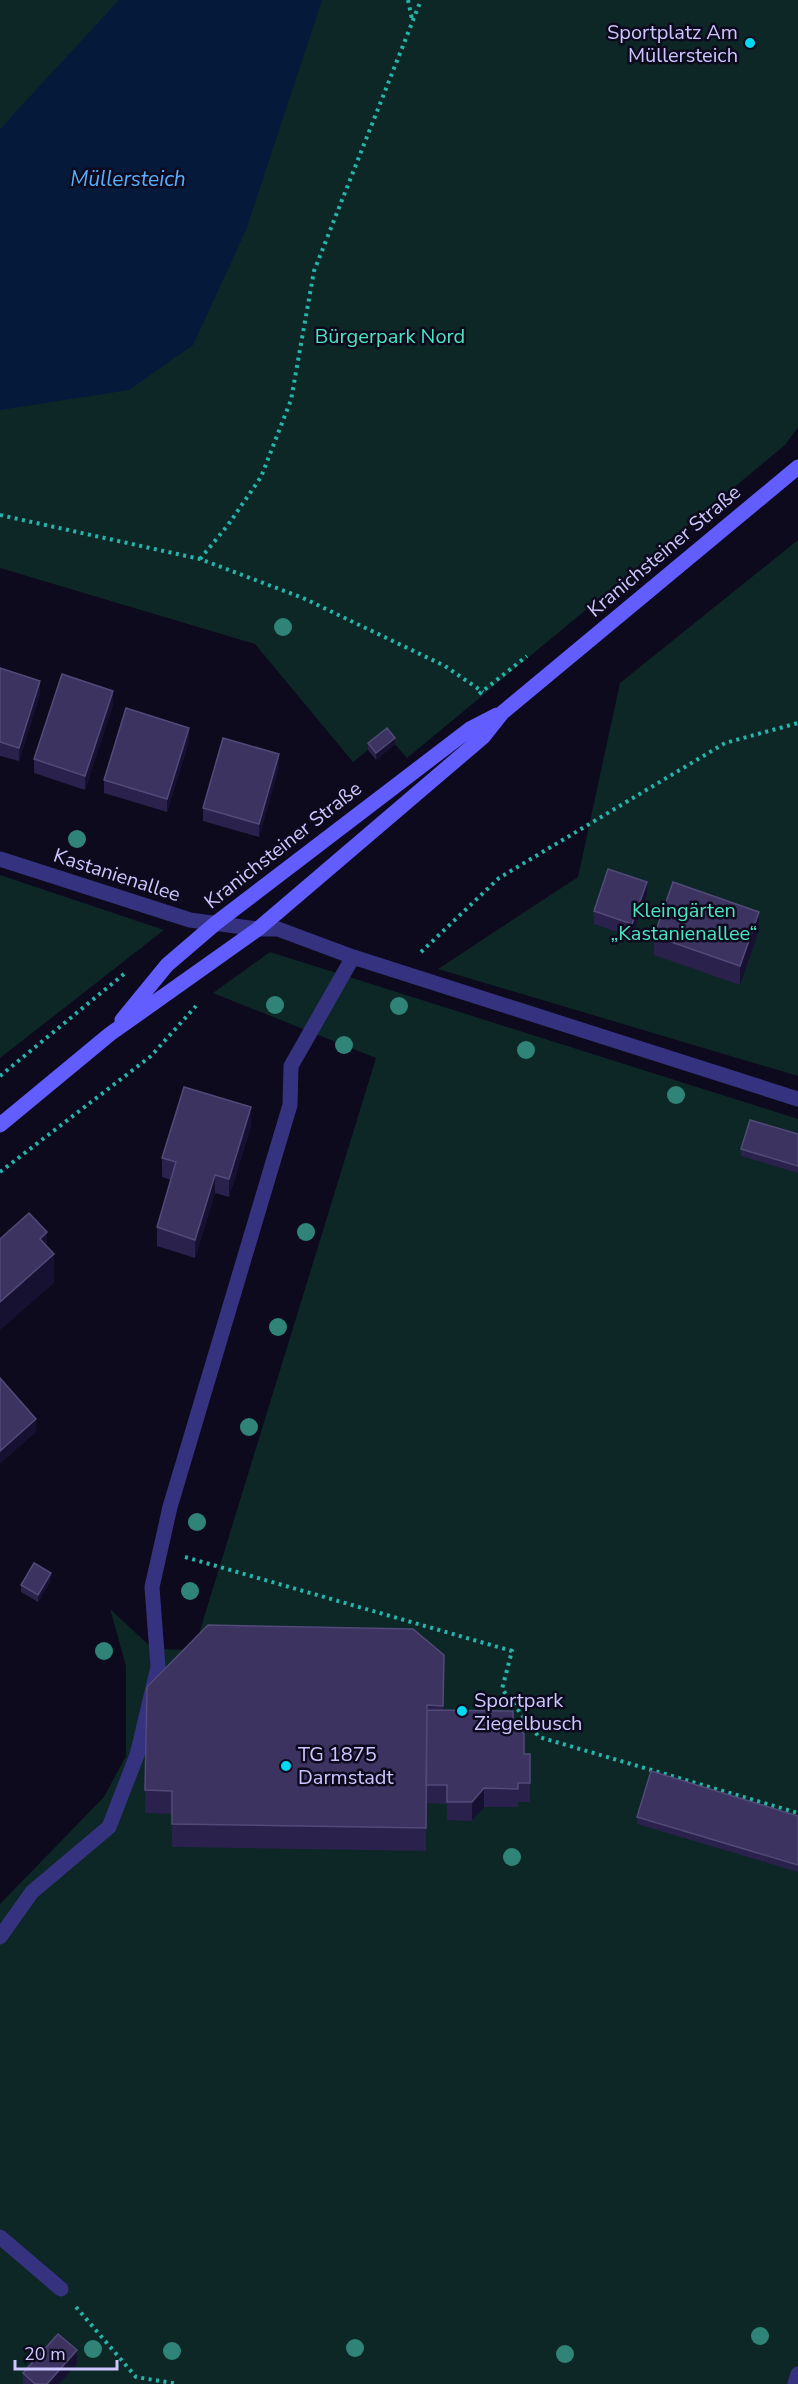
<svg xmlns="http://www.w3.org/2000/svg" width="798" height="2384" viewBox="0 0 798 2384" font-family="'Nunito Sans',sans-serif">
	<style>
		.green { fill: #0d2727 }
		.water { fill: #05193b }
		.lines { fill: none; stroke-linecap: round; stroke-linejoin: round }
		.path { stroke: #25b5ad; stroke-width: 4; stroke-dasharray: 3 4.5; stroke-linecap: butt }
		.service { stroke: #353280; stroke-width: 15 }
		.minor { stroke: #353280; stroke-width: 15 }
		.secondary { stroke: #625dff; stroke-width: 15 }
		.tree { fill: #2f8377 }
		.wall { fill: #2a214c }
		.shaded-wall { fill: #171131 }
		.building { fill: #3c3360; stroke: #524a79; stroke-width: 1.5 }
		.poi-dot { fill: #00d8f1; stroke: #0d0a1d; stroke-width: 2 }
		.labels { text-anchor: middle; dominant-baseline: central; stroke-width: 5; stroke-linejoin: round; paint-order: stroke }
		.poi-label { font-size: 20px; fill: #cdc6ff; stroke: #0d0a1d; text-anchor: start }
		.park-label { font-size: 20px; fill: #4be6c0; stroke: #0d0a1d }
		.street-label { font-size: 20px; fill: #cdc6ff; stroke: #0d0a1d }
		.water-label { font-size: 21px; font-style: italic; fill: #54afff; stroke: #0d0a1d }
	</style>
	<rect width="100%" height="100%" fill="#0d0a1d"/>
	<path class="green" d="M0,0H798V427L785,445L407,758L387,735L353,762L255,644L0,568Z
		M798,540V1076L438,969L578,877L620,683Z
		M0,875L164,930L0,1058Z
		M270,952L798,1119V2384H0V1904L104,1797L126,1756V1666L110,1609L153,1649L194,1650L376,1058L213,993Z"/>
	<path class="water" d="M119,0H322L246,230L193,345L129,390L0,410V129Z"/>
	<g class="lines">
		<path class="path" d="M408,0L412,19
			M0,515L200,559L303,598L445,666L483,692
			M200,559L228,525L261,477L291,400L314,271L421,0
			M479,694L527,656
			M421,952L499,878L725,743L798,723
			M0,1076L124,974
			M0,1172L151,1056L196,1006
			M185,1557L512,1651L502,1689L539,1737L798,1813
			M76,2307L136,2377L178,2384"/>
		<path class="service" d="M258,929H278L353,957L798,1099
			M0,1937L32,1892L109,1827L137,1755L158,1667L152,1587L170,1507L290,1105L291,1066L353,957
			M0,2237L61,2289
			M795,2384L798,2374"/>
		<path class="minor" d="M0,859L190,920L258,929"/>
		<path class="secondary" d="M122,1020L167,965L216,923L470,729L497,715
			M0,1125L110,1034L258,929L483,737L502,713L798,467"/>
	</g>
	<g class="tree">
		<circle cx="283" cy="627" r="9"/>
		<circle cx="77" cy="839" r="9"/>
		<circle cx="275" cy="1005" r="9"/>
		<circle cx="399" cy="1006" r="9"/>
		<circle cx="344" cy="1045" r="9"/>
		<circle cx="526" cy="1050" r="9"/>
		<circle cx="676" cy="1095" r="9"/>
		<circle cx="306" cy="1232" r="9"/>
		<circle cx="278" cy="1327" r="9"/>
		<circle cx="249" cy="1427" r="9"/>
		<circle cx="197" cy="1522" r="9"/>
		<circle cx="190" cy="1591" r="9"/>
		<circle cx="104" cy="1651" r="9"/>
		<circle cx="512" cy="1857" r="9"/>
		<circle cx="760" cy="2336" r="9"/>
		<circle cx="355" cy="2348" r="9"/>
		<circle cx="93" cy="2349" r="9"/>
		<circle cx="172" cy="2351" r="9"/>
		<circle cx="565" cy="2354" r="9"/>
	</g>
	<path class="wall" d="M0,668L40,694L19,761L0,756Z
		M113,704L85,790L34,773V759Z
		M189,741L167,812L104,793V780Z
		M368,743L395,744L376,760L368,750Z
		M279,767L259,837L203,821V808Z
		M647,895L632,937L594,924V911Z
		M759,931L740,985L654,955V936Z
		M251,1126L229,1197L215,1193L195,1258L157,1246V1227L171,1180L162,1177V1158Z
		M798,1134V1173L741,1156V1149Z
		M51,1580L38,1602L21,1592V1585Z
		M444,1655L443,1710L513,1722L524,1754H530V1802H518V1807H484L472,1821L447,1820V1804L426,1803V1851L172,1847V1814L145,1813L147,1687Z
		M798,1816V1872L637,1824V1817Z
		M77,2364L59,2384H23V2373Z"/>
	<path class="shaded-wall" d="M40,681V694L19,761V748Z
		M113,691V704L85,790V776Z
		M189,728V741L167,812V799Z
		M395,738V744L376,760V753Z
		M279,754V767L259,837V824Z
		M647,882V895L632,937V924Z
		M759,912V931L740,985V966Z
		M251,1107V1126L229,1197V1179Z
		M215,1175V1193L195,1258V1240Z
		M47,1232V1260L54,1254V1283L0,1330V1302L40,1239Z
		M36,1419V1432L0,1464V1451Z
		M51,1573V1580L38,1602V1595Z
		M484,1788V1807L472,1821V1802Z
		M77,2350V2364L59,2384H47Z"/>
	<path class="building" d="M0,668L40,681L19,748L0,742Z
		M62,674L113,691L85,776L34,759Z
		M126,708L189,728L167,799L104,780Z
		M387,728L395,738L376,753L368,743Z
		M223,738L279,754L259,824L203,808Z
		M608,869L647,882L632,924L594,911Z
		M673,882L759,912L740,966L654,936Z
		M184,1087L251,1107L229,1179L215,1175L195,1240L157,1227L176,1162L162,1158Z
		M750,1120L798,1134V1166L741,1149Z
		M29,1213L47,1232L40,1239L54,1254L0,1302V1239Z
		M0,1378L36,1419L0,1451Z
		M34,1563L51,1573L38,1595L21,1585Z
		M208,1625L413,1629L444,1655L443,1706L427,1705L426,1828L172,1824V1791L145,1790L147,1687Z
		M427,1710L513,1711V1721L524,1734V1754H530V1783H518V1789L484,1788L472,1802H447V1785H426Z
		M651,1771L798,1816V1865L637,1817Z
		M58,2334L77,2350L47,2384H35L23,2373Z"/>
	<g class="poi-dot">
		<circle cx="750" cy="43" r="6"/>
		<circle cx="462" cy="1711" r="6"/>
		<circle cx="286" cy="1766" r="6"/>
	</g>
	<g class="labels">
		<g class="poi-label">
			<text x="738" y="32" text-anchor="end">Sportplatz Am<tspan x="738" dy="23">Müllersteich</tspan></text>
			<text x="474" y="1700">Sportpark<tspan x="474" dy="23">Ziegelbusch</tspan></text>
			<text x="298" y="1754">TG 1875<tspan x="298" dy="23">Darmstadt</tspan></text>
		</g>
		<g class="park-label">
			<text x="390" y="336">Bürgerpark Nord</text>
			<text x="684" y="910">Kleingärten<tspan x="684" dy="23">„Kastanienallee“</tspan></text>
		</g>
		<g class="street-label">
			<text transform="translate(664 551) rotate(-40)">Kranichsteiner Straße</text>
			<text transform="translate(283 845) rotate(-38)">Kranichsteiner Straße</text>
			<text transform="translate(117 875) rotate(18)">Kastanienallee</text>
		</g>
		<g class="water-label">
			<text x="128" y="179">Müllersteich</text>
		</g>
	</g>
	<path d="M15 2360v9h102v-9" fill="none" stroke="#cdc6ff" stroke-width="3"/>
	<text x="24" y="2360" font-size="18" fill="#cdc6ff" stroke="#0d0a1d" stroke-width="4.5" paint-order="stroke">20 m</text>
</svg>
